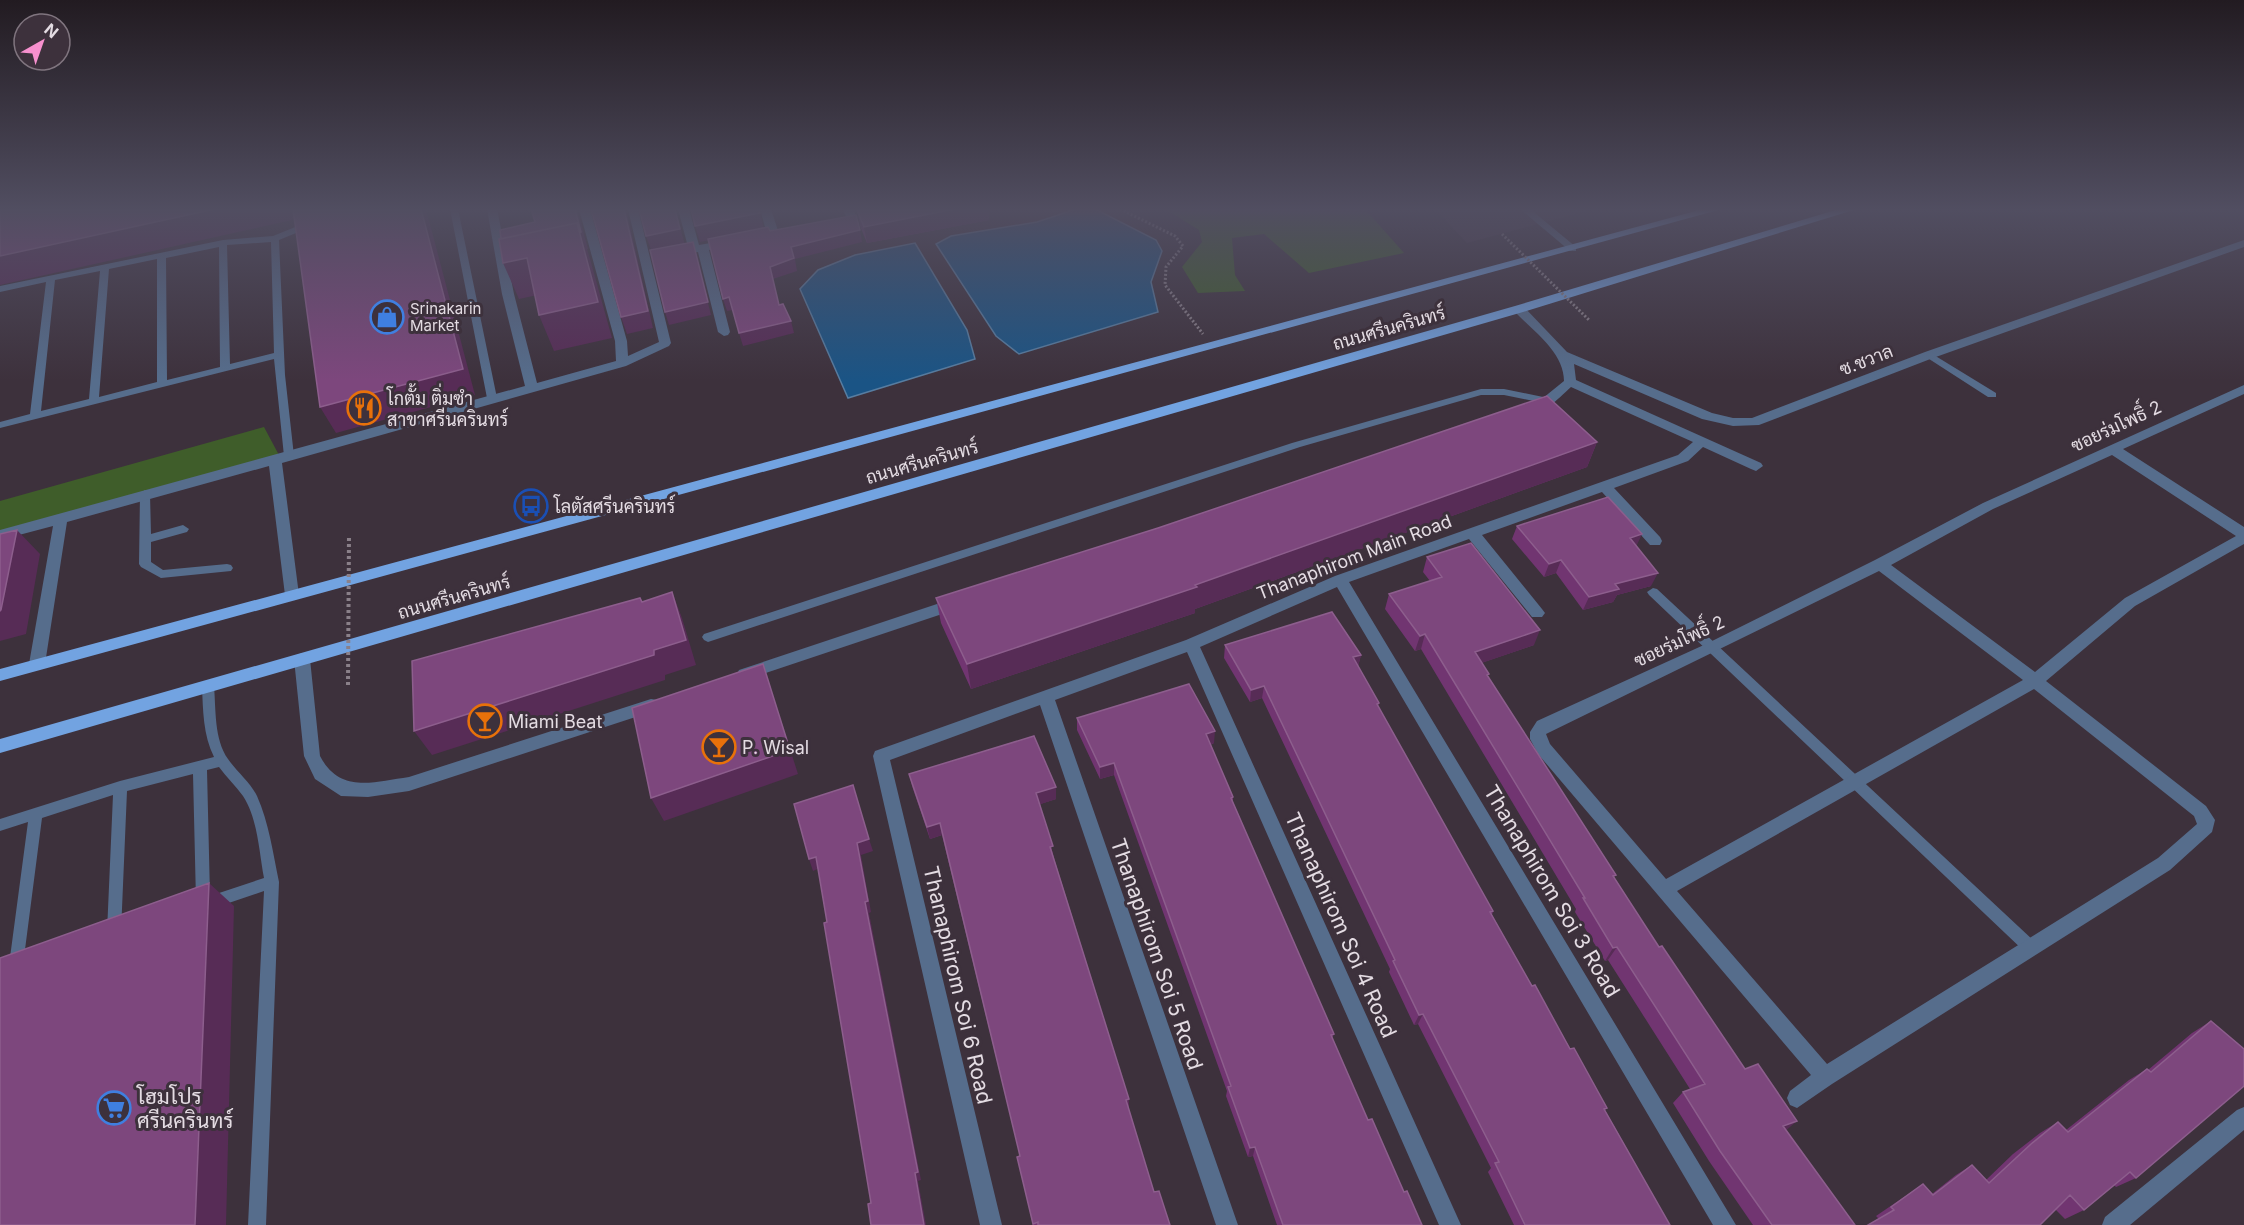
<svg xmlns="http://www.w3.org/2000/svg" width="2244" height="1225" viewBox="0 0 2244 1225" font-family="Inter,Sarabun,sans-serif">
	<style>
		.built { fill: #483848 }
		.green { fill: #3f5d2a }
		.water { fill: #1a5485; stroke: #577da1; stroke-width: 1.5 }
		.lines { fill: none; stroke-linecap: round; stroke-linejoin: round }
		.path { stroke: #8a8089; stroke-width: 3; stroke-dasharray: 2 2; stroke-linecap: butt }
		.service { fill: #566d8c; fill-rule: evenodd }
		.minor { fill: #566d8c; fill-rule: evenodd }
		.primary { fill: #72a3e1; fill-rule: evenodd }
		.path-bridge-far1 { stroke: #8a8089; stroke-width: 3; stroke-dasharray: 2 2; stroke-linecap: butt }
		.path-bridge { stroke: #8a8089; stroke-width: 4; stroke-dasharray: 3 3; stroke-linecap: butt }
		.wall { fill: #713571 }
		.shaded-wall { fill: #572c56 }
		.building { fill: #7d477d; stroke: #8d5e8d; stroke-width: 1.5 }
		.labels { text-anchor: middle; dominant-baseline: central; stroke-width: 6; stroke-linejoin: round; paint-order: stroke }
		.far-poi-label { font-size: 15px; fill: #e4dce3; stroke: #3d313c; text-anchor: start }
		.street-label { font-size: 18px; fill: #e4dce3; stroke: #3d313c }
		.poi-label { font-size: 18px; fill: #e4dce3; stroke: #3d313c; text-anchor: start }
		.near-street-label { font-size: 21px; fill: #e4dce3; stroke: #3d313c }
		.near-poi-label { font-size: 21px; fill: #e4dce3; stroke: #3d313c; text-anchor: start }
	</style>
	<rect width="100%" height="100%" fill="#3d313c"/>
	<path class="built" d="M1435,209H1594L1467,243Z"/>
	<path class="green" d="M1165,209H1365L1404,253L1309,273L1264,234L1232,238L1235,275L1245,291L1198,293L1182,267L1202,242L1199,230Z
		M264,427L280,457L0,539V501Z"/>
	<path class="water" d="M1076,209H1095L1156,240L1162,251L1151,282L1158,312L1019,354L996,336L936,244L951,236L1037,222Z
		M915,243L967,330L975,359L848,398L800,289L818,270L855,255Z"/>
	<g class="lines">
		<path class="path" d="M1120,209L1175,236L1183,246L1166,267L1165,285L1203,334"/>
		<path class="service" d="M450,209H458L497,398L492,401L487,398Z
			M1520,209H1530L1576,247V251H1570Z
			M310,221L314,224L313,226L279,240L285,375L294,456L293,459L289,460L284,456L274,359L0,428V422L30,414L46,282L0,292V286L223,240L273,236ZM271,242L274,353L230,364L227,245ZM219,247L220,367L167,380L166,258ZM157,259V382L99,397L109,269ZM100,271L89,399L41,411L55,280Z
			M1929,352L1996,393V397H1988L1926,357L1924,355Z
			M1481,389H1504L1548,398L1553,401L1548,404L1504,395H1481L1300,447L708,642L704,640L702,637L704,634L1292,443Z
			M145,490L150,494L151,534L183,525L189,529L187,532L151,542V562L163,570L227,564L231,565L233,568L231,571L161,578L141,567L139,564L140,494Z
			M1653,588L1657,589L2035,942L2037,947L2035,952L2030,954L2025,952L1649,595L1647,592Z
			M208,681L212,682L214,686C216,710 214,739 228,759C237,772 250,782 257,796C269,823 273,853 279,882L266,1225H248L264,891L211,909L198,906L196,901L193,774L127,791L121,932L119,937L114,939L109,937L107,932L113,795L42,818L23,965L21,970L16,972L11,970L9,965L28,822L0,831V819L120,781L214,757C203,735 203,710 202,686L204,682ZM219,767C226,777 236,786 243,796C258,819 259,852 264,878L210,896L207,770Z"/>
		<path class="minor" d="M487,209H497L514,294L537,383L616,361L615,341L579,209H590L627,341L628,356L659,342L628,209H638L671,343L669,346L626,366L282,463L299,595L297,599H287L285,595L269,466L67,522L45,664L42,668H32L29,664L53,526L0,540V530L525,386L502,294Z
			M678,209H689L699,245L728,240L734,243L732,245L709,250L730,332L728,335L724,336L718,332L698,252L675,256L669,253L688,247Z
			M760,209H771L779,234L777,236L773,237L767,234Z
			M843,209H854L856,217L855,219H847Z
			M2244,240V247L1933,358L1759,425L1733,426L1702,419L1574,364L1576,380L1761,463L1763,466L1756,471L1751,469L1703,447L1688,461L1614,488L1660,537L1662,541L1660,545H1650L1602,492L1482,535L1542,609L1545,613L1542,617H1532L1469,539L1349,582L1736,1225H1713L1337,587L1200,647L1461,1225H1439L1187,652L1055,700L1238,1225H1216L1040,705L890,760L1002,1225H980L873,756L875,751L1186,640L1335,576L1678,455L1693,442L1571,387C1560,397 1544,415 1527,412L1526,409L1543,398L1564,381C1564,352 1533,331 1515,312V306H1523L1567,352L1712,413L1733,418H1752L1925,352Z
			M2244,385V394L2123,449L2244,527V544L2135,606L2046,681L2206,806L2215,820L2212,832L2170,870L1832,1084L1797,1108L1790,1105L1787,1098L1790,1091L1811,1075L1538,754L1530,739V732L1537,721L1706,644L1875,560L1983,503ZM2112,455L2236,536L2125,598L2035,672L1891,565L1993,509ZM1879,571L2023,680L1666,879L1550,744L1546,734ZM2034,689L2194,816L2197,824L2158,858L1827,1064L1677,891Z
			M955,598L960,600L962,604L960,608L745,680L739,678L737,674L739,670Z
			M302,653L307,655L310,659L320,756C340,794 373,782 409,777L651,699L657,700L659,705L657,710L409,791L368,797L341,796L315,779L304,756L294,659L297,655Z
			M2244,1107V1130L2130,1225H2102L2105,1217L2237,1110Z"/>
		<path class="primary" d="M1703,209H1722L0,681V669Z
			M1839,209H1857L1523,312L0,753V739L1515,306Z"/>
		<path class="path-bridge-far1" d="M1502,234L1590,321"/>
		<path class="path-bridge" d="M348,685L349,535"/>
	</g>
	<path class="wall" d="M988,209L989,220L867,243L860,226L857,210Z
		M1597,442L1587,467L1195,609V613L971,689L941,623L936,598Z
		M1517,526L1636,546L1651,586L1617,595L1613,602L1583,610L1556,573L1544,577L1512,539Z
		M1427,557L1534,645L1481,663L1488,677L1616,875L1614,877L1659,947L1786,1130L1855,1225H1753L1709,1161L1673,1103L1683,1092L1690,1089L1608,960L1605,961L1575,912L1576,909L1421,649L1415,651L1385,609L1389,594L1430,581L1423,572Z
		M1225,645L1361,655L1358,666L1379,703L1378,706L1493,911L1492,915L1532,986L1607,1108L1605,1110L1670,1225H1514L1488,1172L1491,1168L1418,1024L1414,1025L1389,972L1390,969L1262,698L1250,702L1224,658Z
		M1077,718L1214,743L1210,745L1233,797V802L1334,1034L1332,1038L1368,1120L1404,1192L1422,1225H1277L1253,1156L1248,1157L1226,1096L1227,1091L1114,775L1100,779L1077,730Z
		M909,774L1056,787V799L1040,804L1054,858L1129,1099V1109L1154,1192L1170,1225H1033L1017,1157L1020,1156L942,835L930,839L912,786Z
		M2211,1021L2136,1178L2116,1187L2114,1185L2084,1210L2065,1219L2055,1209L1879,1219L1876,1216L1923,1184L1932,1194L1956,1175L1972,1165L1986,1180L2013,1154L2040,1133L2058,1122L2066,1130L2129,1080L2147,1069L2148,1070L2192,1033Z"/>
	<path class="shaded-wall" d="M215,209H342L0,285V256Z
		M421,209H426L475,395L336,433L320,407Z
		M575,209H577L588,249H587L590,259L612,338L554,351L539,315L542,294L519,299L503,263L577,223Z
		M624,209H626L653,328L627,334L621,317Z
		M675,209L685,245L652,252L646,236Z
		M955,209H988L989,220L867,243L864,227Z
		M760,213L764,229L700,242L695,226Z
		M860,230L862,242L795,259L797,271L773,279L770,267L791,247Z
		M693,242L711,315L669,325L665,312Z
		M729,297L733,310L727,311L723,299Z
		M791,321L794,333L743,346L739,333Z
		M1597,442L1587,467L1195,609V613L971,689L967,664L1195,585Z
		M17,530L40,554L26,634L0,641V611Z
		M1642,534L1636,547L1630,538Z
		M1561,560L1556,573L1544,577L1549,564Z
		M1658,573L1651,586L1617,595L1613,602L1583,610L1589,597L1615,584Z
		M672,592L682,618L696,665L665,675V680L432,755L414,731L654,650Z
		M1540,630L1534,645L1470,667L1475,652Z
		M1425,634L1421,649L1415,651L1420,636Z
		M1361,655L1358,667L1353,657Z
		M763,664L798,774L664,821L651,798Z
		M1264,686L1262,698L1250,702L1251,690Z
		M1215,731L1214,743L1205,746L1206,734Z
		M1114,763V775L1100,779V767Z
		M1056,787V799L1038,805L1036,793Z
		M940,823L942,835L930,839L927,827Z
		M869,839L873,851L861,855L871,912L869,913L921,1180L918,1181L926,1225H924L865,902L857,843Z
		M816,857L820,868L813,871L809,859Z
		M209,883L234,906L226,1225H195Z
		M1617,947L1608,960L1605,961L1613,948Z
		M1423,1014L1418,1024L1414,1025L1419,1015Z
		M1129,1099V1109L1126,1110V1100Z
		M1797,1121L1784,1132L1783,1126Z
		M1255,1147L1253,1156L1248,1157L1250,1148Z"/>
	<path class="building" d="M0,209H215L0,256Z
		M293,209H421L463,369L320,407Z
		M531,209H575L581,232L580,233L577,223L501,239L500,230L535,222Z
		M591,209H624L648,311L621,317Z
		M639,209H675L680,229L646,236Z
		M691,209H759L760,213L695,226Z
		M858,209H955L864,227L857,210Z
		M856,215L860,230L791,247L794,258L770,267L779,305L783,304L791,321L739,333L729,297L723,299L708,239L768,227L770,231Z
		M577,223L598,302L539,315L527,258L503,263L499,239Z
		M693,242L708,302L665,312L650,250Z
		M1547,396L1597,442L1195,585L1197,587L967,664L936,598L1158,528Z
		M1608,497L1642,534L1630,538L1658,573L1615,584L1619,589L1589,597L1561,560L1549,564L1517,526Z
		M17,530L1,610L0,611V534Z
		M1471,543L1540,630L1475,652L1489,674L1487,675L1616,875L1613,876L1659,947L1662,946L1745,1069L1758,1064L1797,1121L1783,1126L1855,1225H1772L1720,1151L1683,1092L1705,1084L1617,947L1613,948L1583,898H1585L1425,634L1420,636L1389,594L1442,577L1427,557Z
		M672,592L686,640L654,650V655L414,731L412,661L640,598L642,602Z
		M1332,612L1361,655L1353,657L1379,703L1377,704L1493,911L1490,912L1532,986L1535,985L1570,1049L1574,1048L1607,1108L1604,1109L1670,1225H1525L1495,1163L1499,1162L1423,1014L1419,1015L1393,961L1395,960L1264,686L1251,690L1225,645Z
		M763,664L790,750L651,798L632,708Z
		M1189,684L1215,731L1206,734L1233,797L1231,798L1334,1034L1331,1035L1368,1120L1372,1119L1404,1192L1407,1191L1422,1225H1283L1255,1147L1250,1148L1228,1087L1231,1086L1114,763L1100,767L1077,718Z
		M1034,736L1056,787L1036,793L1053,846L1050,847L1129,1099L1126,1100L1154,1192L1159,1191L1170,1225H1038V1222L1033,1224L1017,1157L1020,1156L940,823L927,827L909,774Z
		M853,785L869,839L857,843L868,901L865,902L918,1172L915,1173L924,1225H871L868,1204L871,1203L824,923L827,922L816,857L809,859L794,804Z
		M209,883L195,1225H0V958Z
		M2211,1021L2244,1049V1086L2136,1178L2130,1172L2084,1210L2070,1195L2040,1225H1868L1894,1210L1891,1207L1923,1184L1933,1195L1972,1165L1989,1183L2031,1144L2058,1122L2068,1132L2147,1069L2151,1072Z"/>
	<linearGradient id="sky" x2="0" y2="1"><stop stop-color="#221b21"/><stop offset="0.55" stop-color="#514e61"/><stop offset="1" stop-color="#514e61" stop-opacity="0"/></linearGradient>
	<rect width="2244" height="381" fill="url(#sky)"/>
	<defs>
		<symbol id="shop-ring" viewBox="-11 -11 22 22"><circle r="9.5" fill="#3d313c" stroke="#3f7fe0" stroke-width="1.5"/><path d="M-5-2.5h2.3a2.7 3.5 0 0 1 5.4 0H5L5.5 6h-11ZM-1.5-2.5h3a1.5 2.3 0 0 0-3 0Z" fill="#3f7fe0"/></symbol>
		<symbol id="restaurant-ring" viewBox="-11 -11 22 22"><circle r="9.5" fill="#3d313c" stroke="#e8710a" stroke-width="1.5"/><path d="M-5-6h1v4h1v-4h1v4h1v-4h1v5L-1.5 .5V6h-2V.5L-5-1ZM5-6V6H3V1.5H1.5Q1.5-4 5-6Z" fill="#e8710a"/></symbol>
		<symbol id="bus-ring" viewBox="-11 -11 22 22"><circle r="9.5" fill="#3d313c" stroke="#1a4fb4" stroke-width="1.5"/><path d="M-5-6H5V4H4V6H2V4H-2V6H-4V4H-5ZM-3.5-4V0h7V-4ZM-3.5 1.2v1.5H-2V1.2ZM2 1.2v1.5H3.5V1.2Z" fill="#1a4fb4"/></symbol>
		<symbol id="bar-ring" viewBox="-11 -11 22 22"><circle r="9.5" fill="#3d313c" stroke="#e8710a" stroke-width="1.5"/><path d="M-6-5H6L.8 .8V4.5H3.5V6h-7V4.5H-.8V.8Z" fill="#e8710a"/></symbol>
		<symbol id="supermarket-ring" viewBox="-11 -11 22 22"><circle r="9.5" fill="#3d313c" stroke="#3f7fe0" stroke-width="1.5"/><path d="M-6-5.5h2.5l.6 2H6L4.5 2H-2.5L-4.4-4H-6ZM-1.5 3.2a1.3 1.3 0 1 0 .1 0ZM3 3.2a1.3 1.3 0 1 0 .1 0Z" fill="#3f7fe0"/></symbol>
	</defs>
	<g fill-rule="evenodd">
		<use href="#shop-ring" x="368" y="298" width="38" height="38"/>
		<use href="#restaurant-ring" x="345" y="389" width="38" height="38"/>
		<use href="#bus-ring" x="512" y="487" width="38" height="38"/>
		<use href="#bar-ring" x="466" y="702" width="38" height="38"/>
		<use href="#bar-ring" x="700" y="728" width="38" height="38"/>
		<use href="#supermarket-ring" x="95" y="1089" width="38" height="38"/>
	</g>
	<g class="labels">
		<g class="far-poi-label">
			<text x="410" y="308">Srinakarin<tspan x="410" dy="17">Market</tspan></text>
		</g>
		<g class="street-label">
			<text transform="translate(1389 328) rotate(-16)">ถนนศรีนครินทร์</text>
			<text transform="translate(1866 360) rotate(-21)">ซ.ชวาล</text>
			<text transform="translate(2116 426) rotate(-25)">ซอยร่มโพธิ์ 2</text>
			<text transform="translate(922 462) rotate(-16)">ถนนศรีนครินทร์</text>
			<text transform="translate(1354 557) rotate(-21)">Thanaphirom Main Road</text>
			<text transform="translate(454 597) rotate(-16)">ถนนศรีนครินทร์</text>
			<text transform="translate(1679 641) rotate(-25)">ซอยร่มโพธิ์ 2</text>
		</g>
		<g class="poi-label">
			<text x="387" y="398">โกตั้ม ติ่มซำ<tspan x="387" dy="21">สาขาศรีนครินทร์</tspan></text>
			<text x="554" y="506">โลตัสศรีนครินทร์</text>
			<text x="508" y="721">Miami Beat</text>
			<text x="742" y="747">P. Wisal</text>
		</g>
		<g class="near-street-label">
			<text transform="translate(1552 891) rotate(59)">Thanaphirom Soi 3 Road</text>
			<text transform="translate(1341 925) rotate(66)">Thanaphirom Soi 4 Road</text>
			<text transform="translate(1157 954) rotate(71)">Thanaphirom Soi 5 Road</text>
			<text transform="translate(958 985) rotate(77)">Thanaphirom Soi 6 Road</text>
		</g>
		<g class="near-poi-label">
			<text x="137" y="1096">โฮมโปร<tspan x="137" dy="24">ศรีนครินทร์</tspan></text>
		</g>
	</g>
	<g transform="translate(42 42) rotate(40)"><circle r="28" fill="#3d313c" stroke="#80757f" stroke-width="1.5"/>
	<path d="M0-4.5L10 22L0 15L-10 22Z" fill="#f790ce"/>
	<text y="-9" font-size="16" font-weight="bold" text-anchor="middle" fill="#e4dce3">N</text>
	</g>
</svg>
